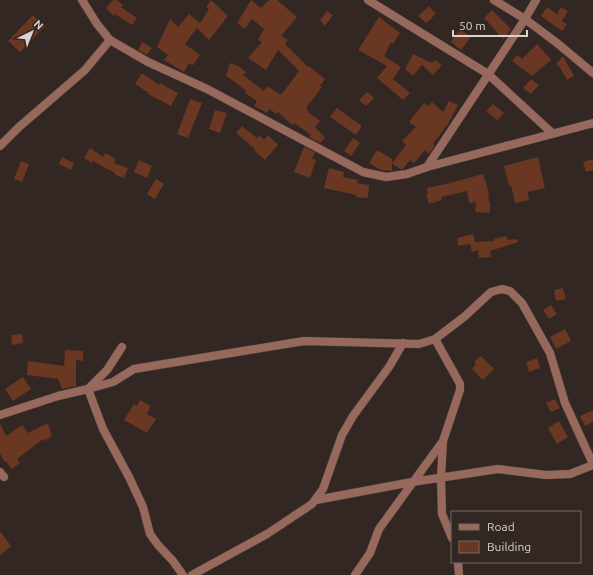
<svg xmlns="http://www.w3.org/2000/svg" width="593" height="575" viewBox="0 0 593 575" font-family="Ubuntu,sans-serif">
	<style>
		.building { fill: #693722 }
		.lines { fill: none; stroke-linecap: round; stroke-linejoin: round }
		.street-casing { stroke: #4d423e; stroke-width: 9 }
		.street { stroke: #97695c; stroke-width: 8 }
	</style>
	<rect width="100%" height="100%" fill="#322722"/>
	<path class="building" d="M113,0H117L123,5L121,7L137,18L132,25L115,14L114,16L106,8Z
		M211,0L228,16L209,40L197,28L185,44L200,55L193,65H192L189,63L184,72L164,60L168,55L157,47L170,19L178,27L189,14L200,23L209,9L206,7Z
		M251,0L261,8L269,0H277L297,17L281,36L288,40L285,44L308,67L309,66L325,79L320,86L322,87L306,108L308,109L307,111L320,121L315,127L325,138L320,143L309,137L311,135L294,123L292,125L278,112L277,114L269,109L267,113L254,106L257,101L245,93L246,91L235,82L226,76L230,63L238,66L246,72L243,75L264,91L267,86L281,95L299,71L278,50L266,70L248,58L262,42L258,40L264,29L252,19L245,29L237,23Z
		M429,6L436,14L426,23L418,16Z
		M547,7L557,14L561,7L568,11L562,21L567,24L562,31L541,16Z
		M492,10L511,29L504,39L497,34L498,33L484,18Z
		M327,11L333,15L325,26L320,20Z
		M33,15L45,26L20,52L8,41Z
		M379,17L400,33L393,44L391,42L384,56L401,67L393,79L410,93L403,100L377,78L387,66L358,50Z
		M460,29L471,37L461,50L451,42Z
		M142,42L152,48L147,55L138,50Z
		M537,44L551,60L532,76L512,61L517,55L522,59Z
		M413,54L432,63L435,60L442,65L433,75L422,65L413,76L405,69Z
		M563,56L574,76L567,80L559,66L556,64Z
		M142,73L159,85L160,83L178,93L171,106L148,94L149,93L135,84Z
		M531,79L539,85L531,94L523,88Z
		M367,92L374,98L366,106L359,100Z
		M190,99L202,103L188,138L177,134Z
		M449,101L458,105L448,124L433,144L435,145L429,154L425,150L414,163L410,160L403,169H400L392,163L406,145L402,141L416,127L409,122L424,103L428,106L432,102L443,112Z
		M493,104L504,113L497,120L486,111Z
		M337,108L362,126L356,135L330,117Z
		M215,110L227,113L220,133L209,129Z
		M242,126L257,138L259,135L264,140L268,135L278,145L265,160L254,150L255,149L236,133Z
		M353,138L360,143L351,156L344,151Z
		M304,147L315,152L312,159L316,160L310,178L294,172Z
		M90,148L103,157L105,153L116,159L114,163L128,168L124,178L115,175V173L93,161L92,163L84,158Z
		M377,150L392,159V171L381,170L369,163Z
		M62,157L74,163L71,170L59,164Z
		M538,157L545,188L528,192L529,200L515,203L511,185L509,186L504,166Z
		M593,159V170L586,172L583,162Z
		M139,160L152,166L147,178L134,172Z
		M21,161L29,164L22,182L14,179Z
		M329,168L344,172L343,177L358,180L357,183L369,185L368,198L356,197V195L324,188Z
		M483,174L488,189L489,202H490V213L475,212L476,202L469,203L467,191L441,197L442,200L429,204L426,195H428L427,188L450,183Z
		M156,179L164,184L155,199L147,194Z
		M473,234L475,242L494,241V239L506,236L508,240L517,239L518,242L490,251L491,257L479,258L478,250L472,252L470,244L458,246L457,238Z
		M563,288L566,299L556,301L554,290Z
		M551,305L557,314L549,319L543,310Z
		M565,329L571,341L556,349L550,337Z
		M22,334L23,343L12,345L11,335Z
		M65,350L83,351V361L76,360V386L62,389L58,379L27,375L28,361L64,366Z
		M481,356L494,369L483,380L472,369L476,364L474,362Z
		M537,358L540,368L529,372L526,362Z
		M23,377L31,389L13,401L5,389Z
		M555,399L560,408L551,412L546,403Z
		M140,400L151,406L147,414L156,419L147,433L124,420L134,404L137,406Z
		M593,410V422L585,426L580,416Z
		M559,421L568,437L557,444L548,428Z
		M48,423L52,436L44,441L43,439L17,459L20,463L12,469L6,461H4L0,453V424L6,436L22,425L28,433Z
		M0,531L11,546L0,555Z"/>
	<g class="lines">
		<defs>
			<path id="street" d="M82,0L97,24L110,40L148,62L207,89L363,172L386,177L407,174L427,167L593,123
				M368,0L488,74L552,133
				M494,0L525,19L557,43L593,73
				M0,146L19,127L85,70L110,40
				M427,167L525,19L536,0
				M0,415L58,396L88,389L107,370L122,347
				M443,441L441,477L442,514L452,538
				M0,472L4,477
				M316,500L412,482L498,469L546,475L570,474L593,465
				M458,562L459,575
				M183,575L173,561L158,545L150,534L143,507L129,477L103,429L88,389L113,382L134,369L304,341L419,344L435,339L464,317L491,292L502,289L510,291L522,303L550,353L565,403L593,464
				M192,575L267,534L312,504L323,489L342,435L353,416L389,367L403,343
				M355,575L370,553L379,529L443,441L460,390V384L435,339"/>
		</defs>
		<use href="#street" class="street-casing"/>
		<use href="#street" class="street"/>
	</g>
	<rect x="451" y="511" width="130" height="52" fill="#322722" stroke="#756b67"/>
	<rect x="459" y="524" width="20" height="6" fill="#97695c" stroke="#756b67"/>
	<text x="487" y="531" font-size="12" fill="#dad2cf">Road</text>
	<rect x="459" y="541" width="20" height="12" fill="#693722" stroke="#756b67"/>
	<text x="487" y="551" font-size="12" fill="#dad2cf">Building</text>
	<g transform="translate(32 32) rotate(43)" stroke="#322722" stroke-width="3" paint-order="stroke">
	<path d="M0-3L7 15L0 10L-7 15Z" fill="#dad2cf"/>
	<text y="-6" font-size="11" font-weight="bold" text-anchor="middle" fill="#dad2cf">N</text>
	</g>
	<path d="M453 30v6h74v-6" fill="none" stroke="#dad2cf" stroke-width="2"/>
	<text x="459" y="30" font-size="12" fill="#dad2cf" stroke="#322722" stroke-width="3" paint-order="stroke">50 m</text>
</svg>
